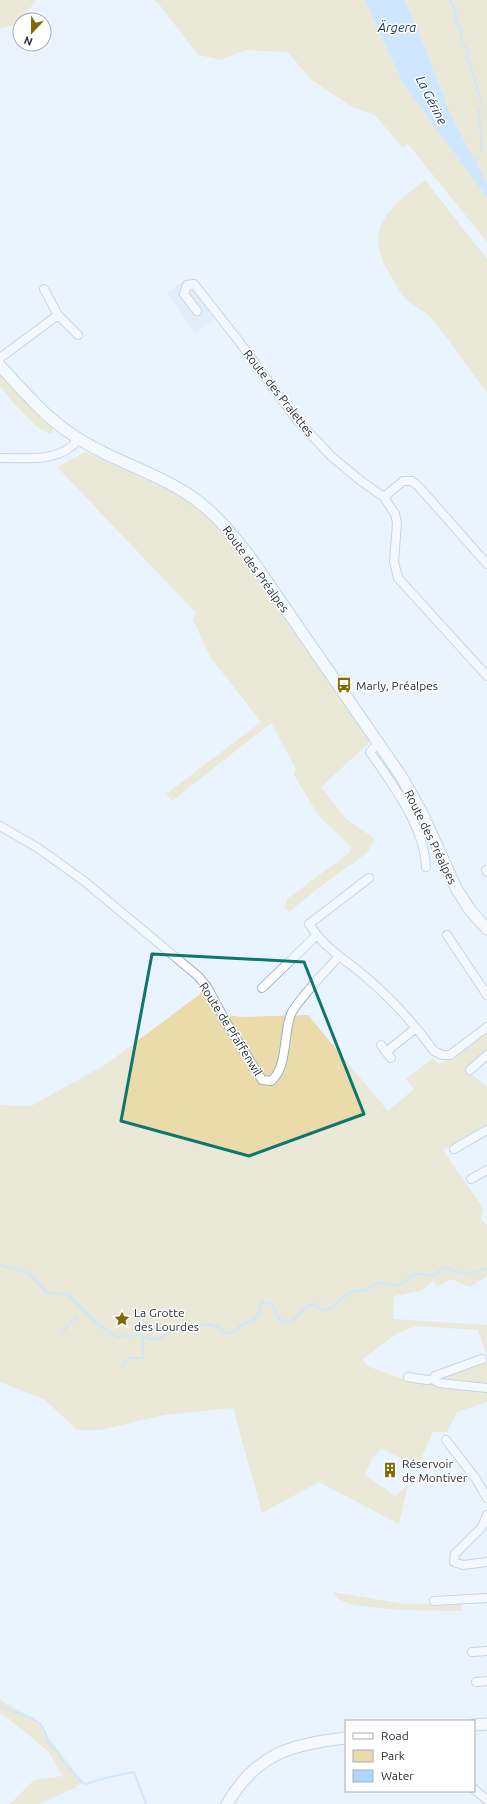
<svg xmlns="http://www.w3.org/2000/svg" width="487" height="1804" viewBox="0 0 487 1804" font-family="Ubuntu,sans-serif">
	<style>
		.built { fill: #d8e4f1 }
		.green { fill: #ebdbaa }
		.water { fill: #afd7fe }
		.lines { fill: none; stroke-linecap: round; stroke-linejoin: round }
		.stream { stroke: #afd7fe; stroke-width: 2 }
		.minor-casing { stroke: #98b0c9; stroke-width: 10 }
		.secondary-casing { stroke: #98b0c9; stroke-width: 13 }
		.minor { stroke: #fff; stroke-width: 8 }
		.secondary { stroke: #fff; stroke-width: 11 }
		.marked { fill: none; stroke: #0f766e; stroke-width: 3; stroke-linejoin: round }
		.labels { text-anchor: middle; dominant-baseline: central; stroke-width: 3; stroke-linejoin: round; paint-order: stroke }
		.street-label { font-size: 12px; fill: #242d37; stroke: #fff }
		.poi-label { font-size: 12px; fill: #242d37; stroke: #fff; text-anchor: start }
		.water-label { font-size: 13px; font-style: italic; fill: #143757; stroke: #fff }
	</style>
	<rect width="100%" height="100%" fill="#eaf4fe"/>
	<path class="built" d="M186,279L214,319L195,333L167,293Z"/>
	<path class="green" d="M0,0H36L19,24L0,28Z
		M153,0H365L402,82L487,198V242L408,144L403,148L376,116L352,107L310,79L288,52L245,50L222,60L198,55L158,3Z
		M404,0H487V183L451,115L413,17Z
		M425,180L487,259V393C468,368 451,341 430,317C424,310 413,306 406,299C400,293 395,283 391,276C361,230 389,207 425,180Z
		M0,374L53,428L52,434C37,433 11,399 0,387Z
		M85,452L182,496L218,525L295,628L370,742L321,787L346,819L375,839L367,853L325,883L289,912L284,907L288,898L349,853L351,847L318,815L294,775L296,769L271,723L172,801L166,794L261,722L211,658L193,620L196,613L57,467Z
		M204,991L218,1013L240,1017L308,1015L388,1111L414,1089L406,1079L433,1058L439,1064L448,1059H453L487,1032V1053L465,1069L487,1087V1126L443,1150L483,1208L481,1219L487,1225V1276L470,1287L451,1279L437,1287L433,1281L421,1291L394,1296L393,1319L487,1325V1356L478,1330L415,1326L396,1334L363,1359L367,1366L406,1380L445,1385L440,1377L487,1359V1402L457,1412L447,1432H433L417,1467L382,1449L372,1458L365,1475L395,1496L408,1485L399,1524L319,1482L262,1513L233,1408L164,1415L101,1430H77L45,1400L0,1382V1105L31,1106L108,1063Z
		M333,1592L405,1604L461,1603L462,1611C440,1611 353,1611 339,1599C336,1597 335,1594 333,1592Z
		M0,1700L34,1719L83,1782L75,1788L39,1804H10L34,1780L62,1776L49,1752L9,1719L0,1714Z"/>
	<path class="water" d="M365,0H404L413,17L451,115L487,183V198L402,82Z"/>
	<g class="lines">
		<path class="stream" d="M450,0L456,13L455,19L460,29L462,43L469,52L467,60L470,63L482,105
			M479,110L481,135V151
			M474,164L478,158
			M0,1265L29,1273L47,1293L67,1294L100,1326L117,1337L138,1335L149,1339H156L163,1337L175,1330L208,1324L218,1327L226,1333L234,1332L242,1324L251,1322L260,1312V1306L263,1302L271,1303C275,1308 275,1313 278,1317C293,1335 300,1304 314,1304C331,1320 336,1299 350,1293C354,1291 360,1291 365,1290C370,1288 373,1284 379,1283C386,1283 391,1287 397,1285C405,1283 410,1275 419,1274C424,1273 429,1277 434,1276C449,1259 449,1273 465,1274C469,1274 483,1269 487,1268
			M61,1334L69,1324L77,1317
			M126,1361L130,1358H143V1338
			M122,1367L124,1363
			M0,1707C23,1716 43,1714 49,1744L54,1747L64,1763L83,1783L86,1784L109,1777L134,1772L146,1804"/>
		<defs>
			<path id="minor" d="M44,289L58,315L78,335
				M197,311L184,294L187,285L194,284L238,340L297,420L332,457L361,481L384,497L395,514L397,522L394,562L398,578L487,676
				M0,358L58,315
				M0,458C27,458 60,463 79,439
				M384,497L403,481H412L419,487L487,564
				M378,743L370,752C393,785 424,826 426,867
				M0,826L38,848L84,881L198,976L207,987L226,1022L262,1080L271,1081C288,1068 283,1033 291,1014C298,999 327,970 339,956C377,983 407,1014 434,1051L442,1055H450L487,1027
				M486,870L487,872
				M317,935L309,924L369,878
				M447,935L487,995
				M262,988L317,935L325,944L339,956
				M381,1045L386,1052
				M391,1058L386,1052L416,1028
				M470,1070L487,1055
				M454,1149L487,1130
				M471,1179L487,1170
				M408,1377L427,1380L433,1379L435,1376L482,1359
				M433,1379L439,1383L487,1388
				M446,1440L476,1479L487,1498
				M487,1515L482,1527L455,1554L454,1562L463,1565L487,1562
				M434,1601L487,1598
				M472,1652L487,1651
				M476,1682L487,1681
				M474,1789L487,1800"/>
			<path id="secondary" d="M0,366C22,389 43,415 70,433C105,458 147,469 183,491C211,508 231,532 250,557L401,776L422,813L456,888L470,910L487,929
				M474,1725L487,1724
				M227,1804C256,1754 291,1744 346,1738"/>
		</defs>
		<use href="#minor" class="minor-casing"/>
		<use href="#secondary" class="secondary-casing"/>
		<use href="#minor" class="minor"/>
		<use href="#secondary" class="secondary"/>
	</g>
	<path d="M0 0H487V1804H0ZM152,954L304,962L364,1114L249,1156L121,1121Z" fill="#eaf4fe" fill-opacity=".55" fill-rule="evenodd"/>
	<path class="marked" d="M152,954L304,962L364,1114L249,1156L121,1121Z"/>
	<defs>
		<symbol id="bus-bare" viewBox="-9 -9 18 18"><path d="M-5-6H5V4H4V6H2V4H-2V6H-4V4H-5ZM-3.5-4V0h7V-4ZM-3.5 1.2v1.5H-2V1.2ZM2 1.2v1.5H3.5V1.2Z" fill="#836902" stroke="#fff" stroke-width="2.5" paint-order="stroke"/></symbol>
		<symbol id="sight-bare" viewBox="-9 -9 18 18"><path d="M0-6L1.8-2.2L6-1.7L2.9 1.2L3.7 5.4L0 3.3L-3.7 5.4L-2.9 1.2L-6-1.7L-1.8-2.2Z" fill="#836902" stroke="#fff" stroke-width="2.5" paint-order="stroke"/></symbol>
		<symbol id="building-bare" viewBox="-9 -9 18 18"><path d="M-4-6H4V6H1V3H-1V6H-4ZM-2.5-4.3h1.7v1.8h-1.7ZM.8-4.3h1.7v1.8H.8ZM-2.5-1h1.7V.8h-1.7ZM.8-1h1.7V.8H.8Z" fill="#836902" stroke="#fff" stroke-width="2.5" paint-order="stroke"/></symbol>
	</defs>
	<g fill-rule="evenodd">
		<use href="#bus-bare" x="333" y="674" width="22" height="22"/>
		<use href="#sight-bare" x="111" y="1308" width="22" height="22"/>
		<use href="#building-bare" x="379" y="1459" width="22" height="22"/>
	</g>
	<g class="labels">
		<g class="street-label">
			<text transform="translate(279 393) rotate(52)">Route des Pralettes</text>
			<text transform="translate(256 569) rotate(54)">Route des Préalpes</text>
			<text transform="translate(431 837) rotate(64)">Route des Préalpes</text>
			<text transform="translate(231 1029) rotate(58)">Route de Pfaffenwil</text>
		</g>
		<g class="poi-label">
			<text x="356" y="685">Marly, Préalpes</text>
			<text x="134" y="1312">La Grotte<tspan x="134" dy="14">des Lourdes</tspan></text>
			<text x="402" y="1463">Réservoir<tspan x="402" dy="14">de Montiver</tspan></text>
		</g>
		<g class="water-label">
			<text x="397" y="27">Ärgera</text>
			<text transform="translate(432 100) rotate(63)">La Gérine</text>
		</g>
	</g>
	<rect x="345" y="1720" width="130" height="72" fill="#ffffff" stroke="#a7abaf"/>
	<rect x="353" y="1733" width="20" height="6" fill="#ffffff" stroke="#a7abaf"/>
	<text x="381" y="1740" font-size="12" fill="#242d37">Road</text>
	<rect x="353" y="1750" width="20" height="12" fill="#ebdbaa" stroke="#a7abaf"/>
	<text x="381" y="1760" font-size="12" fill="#242d37">Park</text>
	<rect x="353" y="1770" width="20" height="12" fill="#afd7fe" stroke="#a7abaf"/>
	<text x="381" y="1780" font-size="12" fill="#242d37">Water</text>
	<g transform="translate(32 32) rotate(202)"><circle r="19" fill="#ffffff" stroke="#a7abaf"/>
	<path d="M0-3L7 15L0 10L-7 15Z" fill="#836902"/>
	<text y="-6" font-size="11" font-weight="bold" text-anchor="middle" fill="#242d37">N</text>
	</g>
</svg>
